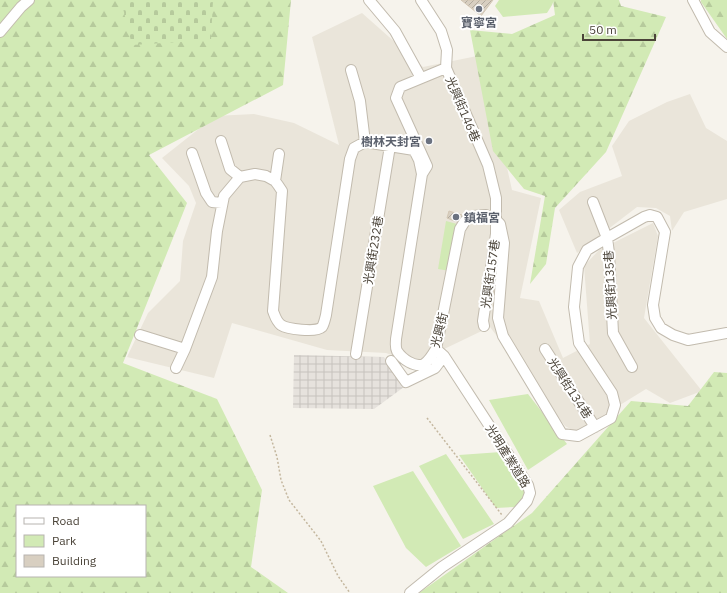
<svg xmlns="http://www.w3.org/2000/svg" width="727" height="593" viewBox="0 0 727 593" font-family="'IBM Plex Sans','Noto Sans TC',sans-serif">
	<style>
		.residential { fill: #eae5da }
		.industrial { fill: url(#industrial-grid) }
		.forest { fill: url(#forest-firs); fill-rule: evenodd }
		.cemetery { fill: url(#cemetery-stones) }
		.green { fill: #d2eab5 }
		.building { fill: url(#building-hatch); stroke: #d3c7b4 }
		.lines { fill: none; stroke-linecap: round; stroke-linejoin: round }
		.minor-casing { stroke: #c2bbae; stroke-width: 12 }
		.path { stroke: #c4b79f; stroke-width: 1.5; stroke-dasharray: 2 2; stroke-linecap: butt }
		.minor { stroke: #fff; stroke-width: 10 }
		.worship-dot { fill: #6b7280; stroke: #fff; stroke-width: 1.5 }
		.labels { text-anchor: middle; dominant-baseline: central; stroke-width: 4; stroke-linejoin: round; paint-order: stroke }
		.worship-label { font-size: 12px; font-weight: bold; fill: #5b616d; stroke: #fff }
		.street-label { font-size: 12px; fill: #4b4439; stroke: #fff }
	</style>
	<defs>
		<pattern id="industrial-grid" width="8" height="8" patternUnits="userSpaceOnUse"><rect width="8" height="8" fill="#e6e2dd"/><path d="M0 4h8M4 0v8" fill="none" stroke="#c7c3be"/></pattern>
		<pattern id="forest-firs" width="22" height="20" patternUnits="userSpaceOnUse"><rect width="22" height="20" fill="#d2eab5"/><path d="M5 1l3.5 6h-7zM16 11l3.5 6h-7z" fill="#b6ca9c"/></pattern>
		<pattern id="cemetery-stones" width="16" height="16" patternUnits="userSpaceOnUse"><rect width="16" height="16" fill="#d2eab5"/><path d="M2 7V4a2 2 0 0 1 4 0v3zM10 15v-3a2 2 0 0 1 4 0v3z" fill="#b6ca9c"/></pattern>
		<pattern id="building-hatch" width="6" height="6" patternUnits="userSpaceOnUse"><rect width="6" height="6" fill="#d8cfc1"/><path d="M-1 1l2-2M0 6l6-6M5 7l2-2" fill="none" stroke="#b1aa9e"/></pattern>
	</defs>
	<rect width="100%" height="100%" fill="#f6f3ec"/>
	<path class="residential" d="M362,13L423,67L482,55L512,190L541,198L520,298L539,301L563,358L590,344L584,266L599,250L653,223L658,236L644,318L702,391L670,403L646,389L576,432L565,426L490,327L415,363L386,353L327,350L232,323L214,378L127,357L148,313L180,281L183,241L196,203L189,186L162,158L215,116L254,114L294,123L339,145L312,37Z
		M690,94L706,128L727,141V199L684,212L672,231L670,216L656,208L637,207L577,253L559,210L580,192L622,176L612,146L629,121L667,102Z"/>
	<path class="industrial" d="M294,355L384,357L404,387L374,409L293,408Z"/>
	<path class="forest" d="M0,0H291L283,85L149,155L187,203L123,363L217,399L262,490L251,567L288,593H0ZM17,506H145V576H17Z
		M553,0H619L621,6L666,17L606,152L555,208L546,264L530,284L545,196L524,189L493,151L470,30L512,34L555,15Z
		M701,0H727V39L701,2Z
		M714,372L727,373V593H419L532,513L631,401L688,406Z"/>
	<path class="cemetery" d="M121,0H213L211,40L132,45Z"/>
	<path class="green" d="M499,0H554L552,5L547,13L503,17L495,6Z
		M446,221L457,224L450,271L438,269Z
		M528,394L567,444L528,470L489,400Z
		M501,452L524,480L527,493L515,507L496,508L459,455Z
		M446,454L494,524L463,539L419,466Z
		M413,471L461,546L426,567L406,548L373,486Z"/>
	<path class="building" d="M461,0H493L481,16Z
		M449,211L462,215L457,222L447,218Z"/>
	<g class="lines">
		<defs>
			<path id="minor" d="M369,0L395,31L421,78
				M421,0L441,31L447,50L446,68
				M693,0L710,32L727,47
				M0,32L21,7L29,0
				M351,70L360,101L365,142
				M221,141L230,169L240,177
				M192,153L206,193L212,202L222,203
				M422,174L427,166L396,98L400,87L446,68L488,165L496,198V234L483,321L484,326
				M275,181L279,154
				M593,202L607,238L609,253L613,333L632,367
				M140,335L185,349
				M545,349L595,427
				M356,354L390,146
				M391,361L406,382L435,368L444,356
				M176,368L185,349L212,277L217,231L224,196L240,177L255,174L266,176L275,181L278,185L282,191L273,311C275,316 276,321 281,325C287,329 316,333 322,327C324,324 325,319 326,315L350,159L354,148L365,142L414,150L419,160L422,174L396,339C396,343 395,347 397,351C402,359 415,368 424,364C429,361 433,354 436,349L460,229L465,221L473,216L486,215L497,221L500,224L504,243L498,318L503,336L562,434L578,436L611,418L615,405L612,393L579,343L574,307L578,267L587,250L607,238L644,217L650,215L657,217L665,232L653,305L655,318L661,328L673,335L688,340L727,333
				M410,593L442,567L508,523L527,501L530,493L528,485L444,356L436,349"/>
		</defs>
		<use href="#minor" class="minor-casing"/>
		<path class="path" d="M427,418L502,515
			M270,435L277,457L281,480L289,500L321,541L338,576L350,593"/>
		<use href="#minor" class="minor"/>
	</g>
	<g class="worship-dot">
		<circle cx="479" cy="9" r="4"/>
		<circle cx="429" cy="141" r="4"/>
		<circle cx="456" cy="217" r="4"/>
	</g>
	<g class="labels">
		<g class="worship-label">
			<text x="479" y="22">寶寧宮</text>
			<text x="421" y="141" text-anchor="end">樹林天封宮</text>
			<text x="464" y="217" text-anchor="start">鎮福宮</text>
		</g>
		<g class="street-label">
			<text transform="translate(463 109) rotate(67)">光興街146巷</text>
			<text transform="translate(373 250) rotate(-81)">光興街232巷</text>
			<text transform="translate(490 274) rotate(-82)">光興街157巷</text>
			<text transform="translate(610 285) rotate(-93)">光興街135巷</text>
			<text transform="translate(439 330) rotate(-76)">光興街</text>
			<text transform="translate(570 388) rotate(57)">光興街134巷</text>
			<text transform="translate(508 456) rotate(58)">光明產業道路</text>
		</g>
	</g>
	<rect x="16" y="505" width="130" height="72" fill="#ffffff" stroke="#b7b4b0"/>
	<rect x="24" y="518" width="20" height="6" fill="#ffffff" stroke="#b7b4b0"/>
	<text x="52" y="525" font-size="12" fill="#4b4439">Road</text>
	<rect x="24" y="535" width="20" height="12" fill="#d2eab5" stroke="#b7b4b0"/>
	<text x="52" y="545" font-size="12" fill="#4b4439">Park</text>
	<rect x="24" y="555" width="20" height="12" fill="#d8cfc1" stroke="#b7b4b0"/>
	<text x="52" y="565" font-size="12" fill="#4b4439">Building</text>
	<path d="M583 34v6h72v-6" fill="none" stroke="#4b4439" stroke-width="2"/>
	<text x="589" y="34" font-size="12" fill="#4b4439" stroke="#ffffff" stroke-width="3" paint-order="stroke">50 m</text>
</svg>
